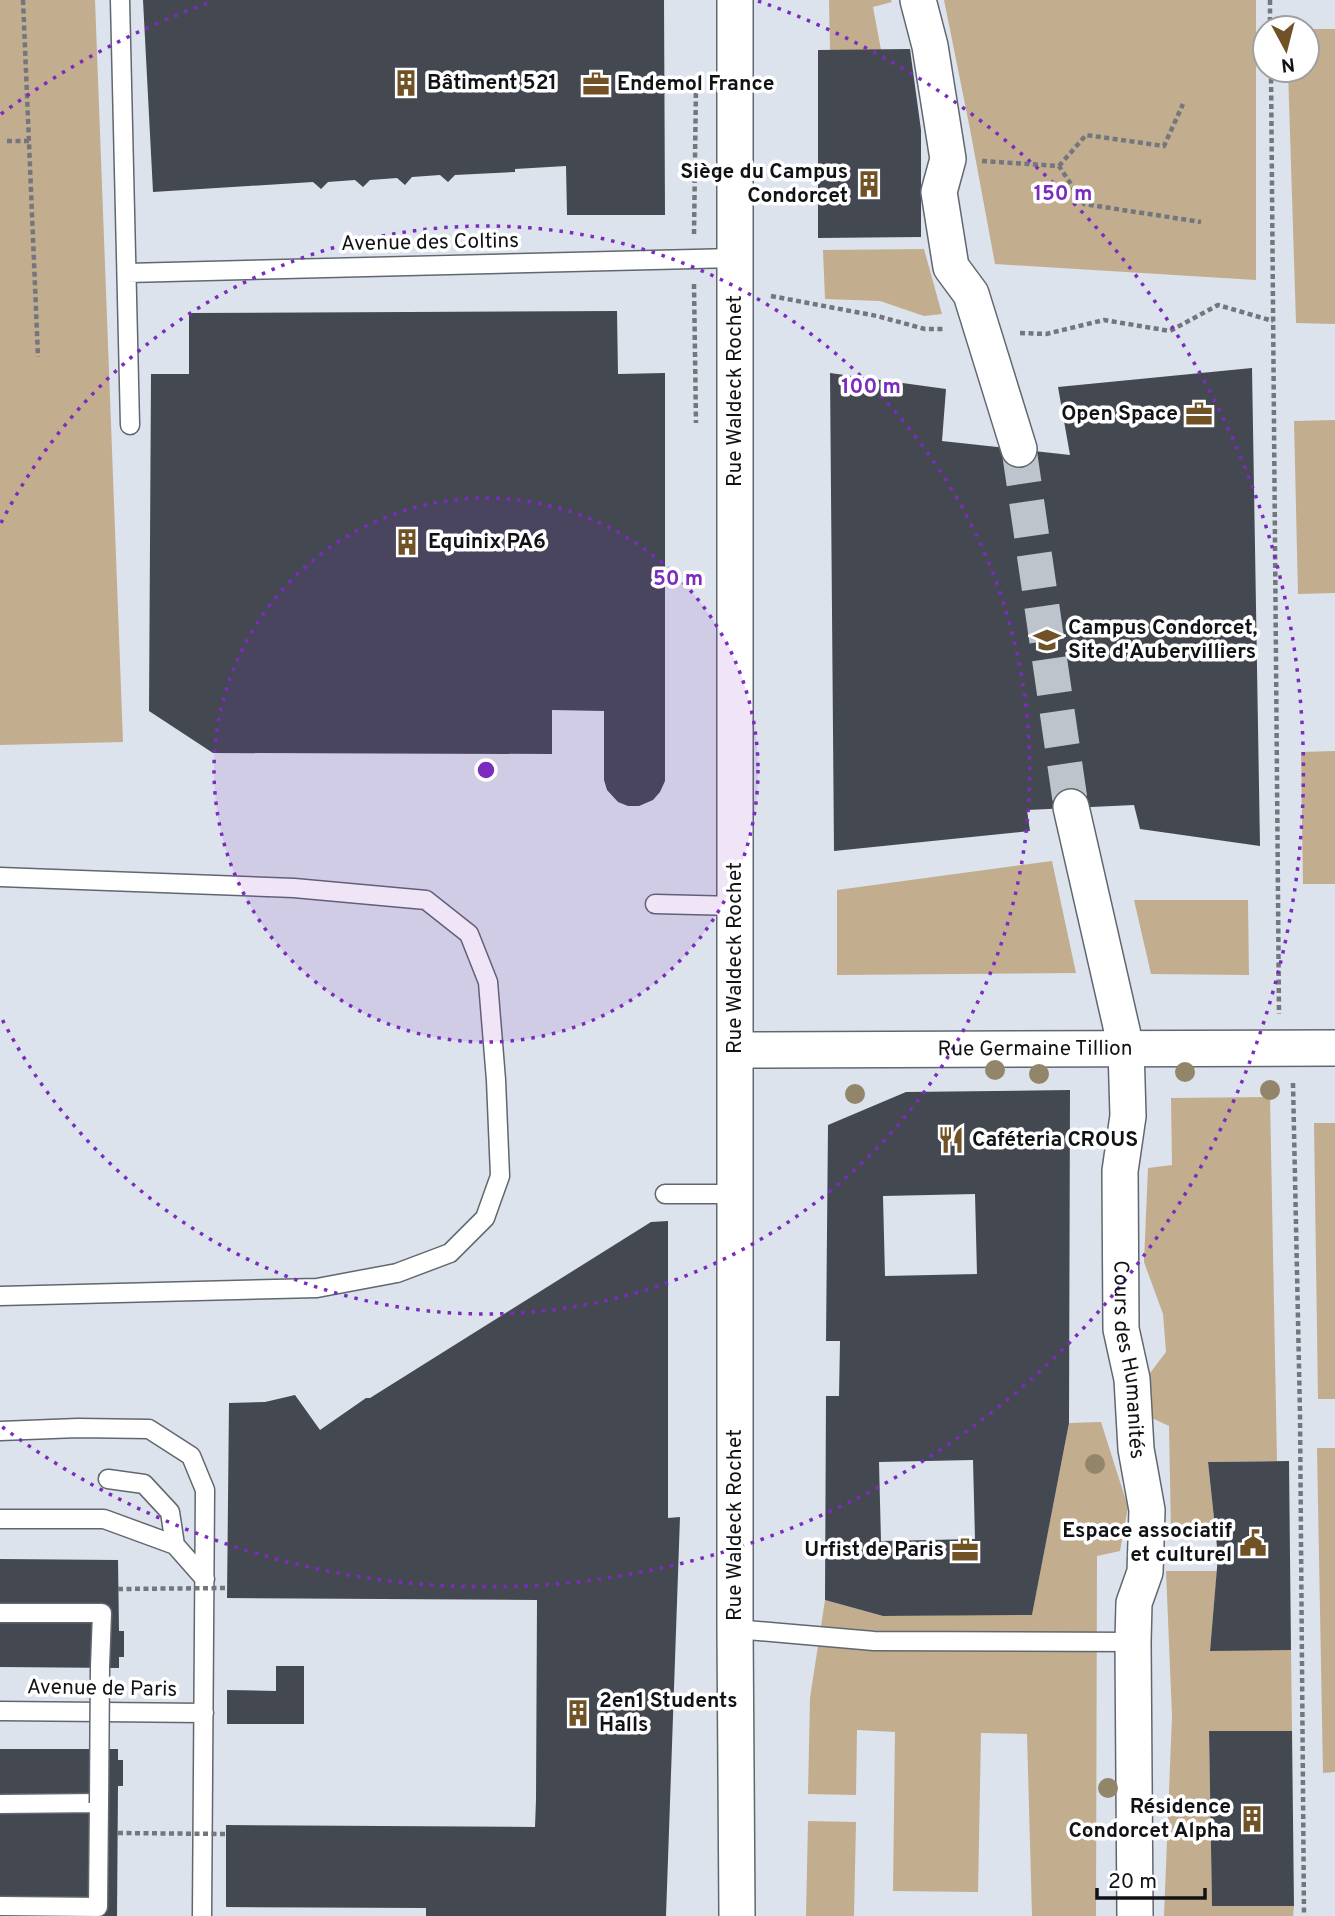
<svg xmlns="http://www.w3.org/2000/svg" width="1335" height="1916" viewBox="0 0 1335 1916" font-family="Overpass,sans-serif">
	<style>
		.green { fill: #c3ad8f }
		.building { fill: #444951; fill-rule: evenodd }
		.lines { fill: none; stroke-linecap: round; stroke-linejoin: round }
		.street-tunnel { stroke: #bdc4cc; stroke-width: 35; stroke-dasharray: 35 18; stroke-linecap: butt }
		.lane-casing { stroke: #61676f; stroke-width: 21 }
		.street-casing { stroke: #61676f; stroke-width: 38 }
		.path { stroke: #73777d; stroke-width: 4.5; stroke-dasharray: 5 3.5; stroke-linecap: butt }
		.lane { stroke: #fff; stroke-width: 18 }
		.street { stroke: #fff; stroke-width: 35 }
		.lane-bridge-casing { stroke: #61676f; stroke-width: 21; stroke-linecap: butt }
		.path-bridge { stroke: #73777d; stroke-width: 4.5; stroke-dasharray: 5 3.5; stroke-linecap: butt }
		.lane-bridge { stroke: #fff; stroke-width: 18 }
		.tree { fill: #92856a }
		.ring { fill: none; stroke: #7b2cbf; stroke-width: 3.5; stroke-dasharray: 3.5 7 }
		.labels { text-anchor: middle; dominant-baseline: central; stroke-width: 7; stroke-linejoin: round; paint-order: stroke }
		.poi-label { font-size: 21px; font-weight: bold; fill: #101215; stroke: #fff; text-anchor: start }
		.street-label { font-size: 21px; fill: #101215; stroke: #fff }
		.centre { fill: #7b2cbf; stroke: #fff; stroke-width: 3.5 }
		.ring-label { font-size: 21px; text-anchor: middle; font-weight: bold; fill: #7b2cbf; stroke: #fff; stroke-width: 7; stroke-linejoin: round; paint-order: stroke }
	</style>
	<rect width="100%" height="100%" fill="#dce3ec"/>
	<path class="green" d="M0,0H95L123,742L0,745Z
		M829,0H891L892,2L873,7L881,50H830Z
		M944,0H1256V280L995,264L970,129Z
		M1307,29H1335V324L1296,323L1288,70H1307Z
		M924,249L942,314L924,316L880,301L825,299L823,250Z
		M1335,420V593L1298,594L1294,421Z
		M1335,751V884H1303L1301,752Z
		M1052,861L1076,973L837,975V890Z
		M1134,900H1248L1249,975L1151,974Z
		M1270,1097L1277,1461L1208,1462L1215,1529L1171,1534L1169,1426L1152,1418L1150,1373L1166,1352L1163,1314L1144,1262L1148,1168L1172,1165L1171,1098Z
		M1314,1123H1335V1399H1318Z
		M1101,1422L1128,1507L1120,1551L1097,1556L1096,1916H1032L1027,1734L981,1733L978,1892L893,1891L895,1732L857,1730L856,1795L808,1794L810,1698L825,1600L883,1616L1032,1614L1069,1423Z
		M1317,1448H1335V1772L1323,1773Z
		M1166,1571H1217L1210,1650H1291L1292,1731H1209L1212,1906H1294L1293,1916H1164L1172,1716Z
		M808,1821L856,1822L854,1916H806Z"/>
	<path class="building" d="M143,0H664L665,215H567L566,166L515,169V172L455,175L448,182L440,175L412,177L405,185L397,178L370,180L363,187L355,180L328,182L321,189L313,182L153,192Z
		M910,49L921,130V237L818,238V50Z
		M617,311L618,374L665,373V781L660,792L653,800L639,806H628L618,802L607,790L604,780V711L552,710V754L213,753L149,711L151,374H189V313Z
		M1252,368L1260,846L1140,829L1134,805L1027,810L1030,831L834,851L830,373L946,389L942,441L1070,455L1058,387Z
		M1070,1090L1069,1423L1032,1615L883,1616L825,1600L826,1396H839L840,1341H826L828,1125L906,1092ZM975,1194L977,1274L885,1276L883,1196ZM973,1460L975,1539L881,1541L879,1462Z
		M668,1221V1518L680,1517L666,1916H426V1908L226,1907V1825L535,1827L536,1800L537,1600L227,1598L229,1403L265,1402L295,1395L320,1430L366,1398H370L651,1222Z
		M1289,1461L1291,1650L1210,1651L1218,1556L1208,1462Z
		M0,1559L118,1560L119,1631H124V1657H119V1668L0,1667Z
		M276,1666H304V1724H227V1690L276,1691Z
		M1209,1731H1292L1294,1906H1212Z
		M0,1749H118V1760H123V1786H118L117,1916H0Z"/>
	<g class="lines">
		<path class="street-tunnel" d="M1019,449L1071,807"/>
		<defs>
			<path id="lane" d="M120,0L130,425
				M127,273L735,258
				M0,877L294,888L426,900L469,934L488,982L496,1080L500,1176L485,1218L450,1253L397,1273L317,1288L0,1296
				M655,904L736,906
				M665,1194H735
				M0,1431L78,1428L149,1429L191,1456L205,1490L202,1916
				M108,1479L144,1484L170,1512L175,1545
				M0,1519H104L175,1545L205,1579
				M735,1629L874,1641L1133,1642
				M0,1711L204,1713
				M0,1804L99,1803L98,1907L0,1906"/>
			<g id="street">
				<path d="M735,0V1629L737,1916"/>
				<path d="M918,0L930,46L948,159L939,192L951,267L971,294L1019,449"/>
				<path id="s1" d="M1071,807L1126,1048L1128,1116L1120,1171L1121,1329L1132,1379L1136,1449L1147,1510L1145,1572L1134,1603L1133,1642L1135,1916"/>
				<path id="s2" d="M736,1050L1335,1048"/>
			</g>
		</defs>
		<use href="#lane" class="lane-casing"/>
		<use href="#street" class="street-casing"/>
		<path class="path" d="M23,0L38,357
			M1270,0V28
			M1271,70L1279,1014
			M7,141H30
			M982,161L1059,166L1084,204L1201,222
			M1059,166L1086,135L1164,146L1183,104
			M694,234L696,85
			M694,284L696,423
			M771,296L877,316L925,329H945
			M1020,333L1046,334L1104,320L1170,331L1218,305L1273,321
			M1293,1083L1300,1414L1304,1916"/>
		<use href="#lane" class="lane"/>
		<use href="#street" class="street"/>
		<defs>
			<path id="lane-bridge" d="M0,1613H102L100,1667L99,1803"/>
		</defs>
		<use href="#lane-bridge" class="lane-bridge-casing"/>
		<path class="path-bridge" d="M118,1589L228,1588
			M118,1833L226,1834"/>
		<use href="#lane-bridge" class="lane-bridge"/>
	</g>
	<g class="tree">
		<circle cx="995" cy="1070" r="10"/>
		<circle cx="1185" cy="1072" r="10"/>
		<circle cx="1039" cy="1074" r="10"/>
		<circle cx="1270" cy="1090" r="10"/>
		<circle cx="855" cy="1094" r="10"/>
		<circle cx="1095" cy="1464" r="10"/>
		<circle cx="1108" cy="1788" r="10"/>
	</g>
	<circle cx="486" cy="770" r="272" fill="#7b2cbf" fill-opacity=".12"/>
	<g class="ring">
		<circle cx="486" cy="770" r="272"/>
		<path d="M1 523A544 544 0 1 1 1 1017"/>
		<path d="M1 114A816 816 0 0 1 214 1M758 1A816 816 0 1 1 1 1426"/>
	</g>
	<defs>
		<symbol id="building-bare" viewBox="-9 -9 18 18"><path d="M-4-6H4V6H1V3H-1V6H-4ZM-2.5-4.3h1.7v1.8h-1.7ZM.8-4.3h1.7v1.8H.8ZM-2.5-1h1.7V.8h-1.7ZM.8-1h1.7V.8H.8Z" fill="#705226" stroke="#fff" stroke-width="2.5" paint-order="stroke"/></symbol>
		<symbol id="office-bare" viewBox="-9 -9 18 18"><path d="M-6-3h4V-5.5h4V-3h4V5H-6ZM-1-4.5V-3h2v-1.5ZM-6 0V1H6V0Z" fill="#705226" stroke="#fff" stroke-width="2.5" paint-order="stroke"/></symbol>
		<symbol id="university-bare" viewBox="-9 -9 18 18"><path d="M0-5L7-2L0 1L-7-2ZM-4 1L0 2.5L4 1V4Q0 6-4 4Z" fill="#705226" stroke="#fff" stroke-width="2.5" paint-order="stroke"/></symbol>
		<symbol id="restaurant-bare" viewBox="-9 -9 18 18"><path d="M-5-6h1v4h1v-4h1v4h1v-4h1v5L-1.5 .5V6h-2V.5L-5-1ZM5-6V6H3V1.5H1.5Q1.5-4 5-6Z" fill="#705226" stroke="#fff" stroke-width="2.5" paint-order="stroke"/></symbol>
		<symbol id="civic-bare" viewBox="-9 -9 18 18"><path d="M-.6-6.5H3V-4.5H.6V-3L4-1V1h2V6H-6V1h2V-1L-.6-3ZM-1.2 2.5V6h2.4V2.5Z" fill="#705226" stroke="#fff" stroke-width="2.5" paint-order="stroke"/></symbol>
	</defs>
	<g fill-rule="evenodd">
		<use href="#building-bare" x="387" y="64" width="38" height="38"/>
		<use href="#office-bare" x="577" y="65" width="38" height="38"/>
		<use href="#building-bare" x="850" y="165" width="38" height="38"/>
		<use href="#office-bare" x="1180" y="395" width="38" height="38"/>
		<use href="#building-bare" x="388" y="523" width="38" height="38"/>
		<use href="#university-bare" x="1028" y="621" width="38" height="38"/>
		<use href="#restaurant-bare" x="932" y="1121" width="38" height="38"/>
		<use href="#civic-bare" x="1234" y="1524" width="38" height="38"/>
		<use href="#office-bare" x="946" y="1531" width="38" height="38"/>
		<use href="#building-bare" x="559" y="1694" width="38" height="38"/>
		<use href="#building-bare" x="1233" y="1800" width="38" height="38"/>
	</g>
	<g class="labels">
		<g class="poi-label">
			<text x="427" y="83">Bâtiment 521</text>
			<text x="617" y="84">Endemol France</text>
			<text x="848" y="172" text-anchor="end">Siège du Campus<tspan x="848" dy="24">Condorcet</tspan></text>
			<text x="1178" y="414" text-anchor="end">Open Space</text>
			<text x="428" y="542">Equinix PA6</text>
			<text x="1068" y="628">Campus Condorcet,<tspan x="1068" dy="24">Site d'Aubervilliers</tspan></text>
			<text x="972" y="1140">Caféteria CROUS</text>
			<text x="1232" y="1531" text-anchor="end">Espace associatif<tspan x="1232" dy="24">et culturel</tspan></text>
			<text x="944" y="1550" text-anchor="end">Urfist de Paris</text>
			<text x="599" y="1701">2en1 Students<tspan x="599" dy="24">Halls</tspan></text>
			<text x="1231" y="1807" text-anchor="end">Résidence<tspan x="1231" dy="24">Condorcet Alpha</tspan></text>
		</g>
		<g class="street-label">
			<text transform="translate(430 243) rotate(-1)">Avenue des Coltins</text>
			<text transform="translate(735 391) rotate(-90)">Rue Waldeck Rochet</text>
			<text transform="translate(735 958) rotate(-90)">Rue Waldeck Rochet</text>
			<text stroke="none"><textPath href="#s2" startOffset="299">Rue Germaine Tillion</textPath></text>
			<text stroke="none"><textPath href="#s1" startOffset="560">Cours des Humanités</textPath></text>
			<text transform="translate(735 1525) rotate(-90)">Rue Waldeck Rochet</text>
			<text transform="translate(102 1689) rotate(1)">Avenue de Paris</text>
		</g>
	</g>
	<circle cx="486" cy="770" r="10" class="centre"/>
	<g class="ring-label">
		<text x="1063" y="200">150 m</text>
		<text x="871" y="393">100 m</text>
		<text x="678" y="585">50 m</text>
	</g>
	<g transform="translate(1286 49) rotate(173)"><circle r="33" fill="#ffffff" stroke="#9fa0a1" stroke-width="2"/>
	<path d="M0-5L12 26L0 18L-12 26Z" fill="#705226"/>
	<text y="-10" font-size="19" font-weight="bold" text-anchor="middle" fill="#101215">N</text>
	</g>
	<path d="M1097 1888v10h108v-10" fill="none" stroke="#101215" stroke-width="3.5"/>
	<text x="1108" y="1888" font-size="21" fill="#101215" stroke="#ffffff" stroke-width="5" paint-order="stroke">20 m</text>
</svg>
